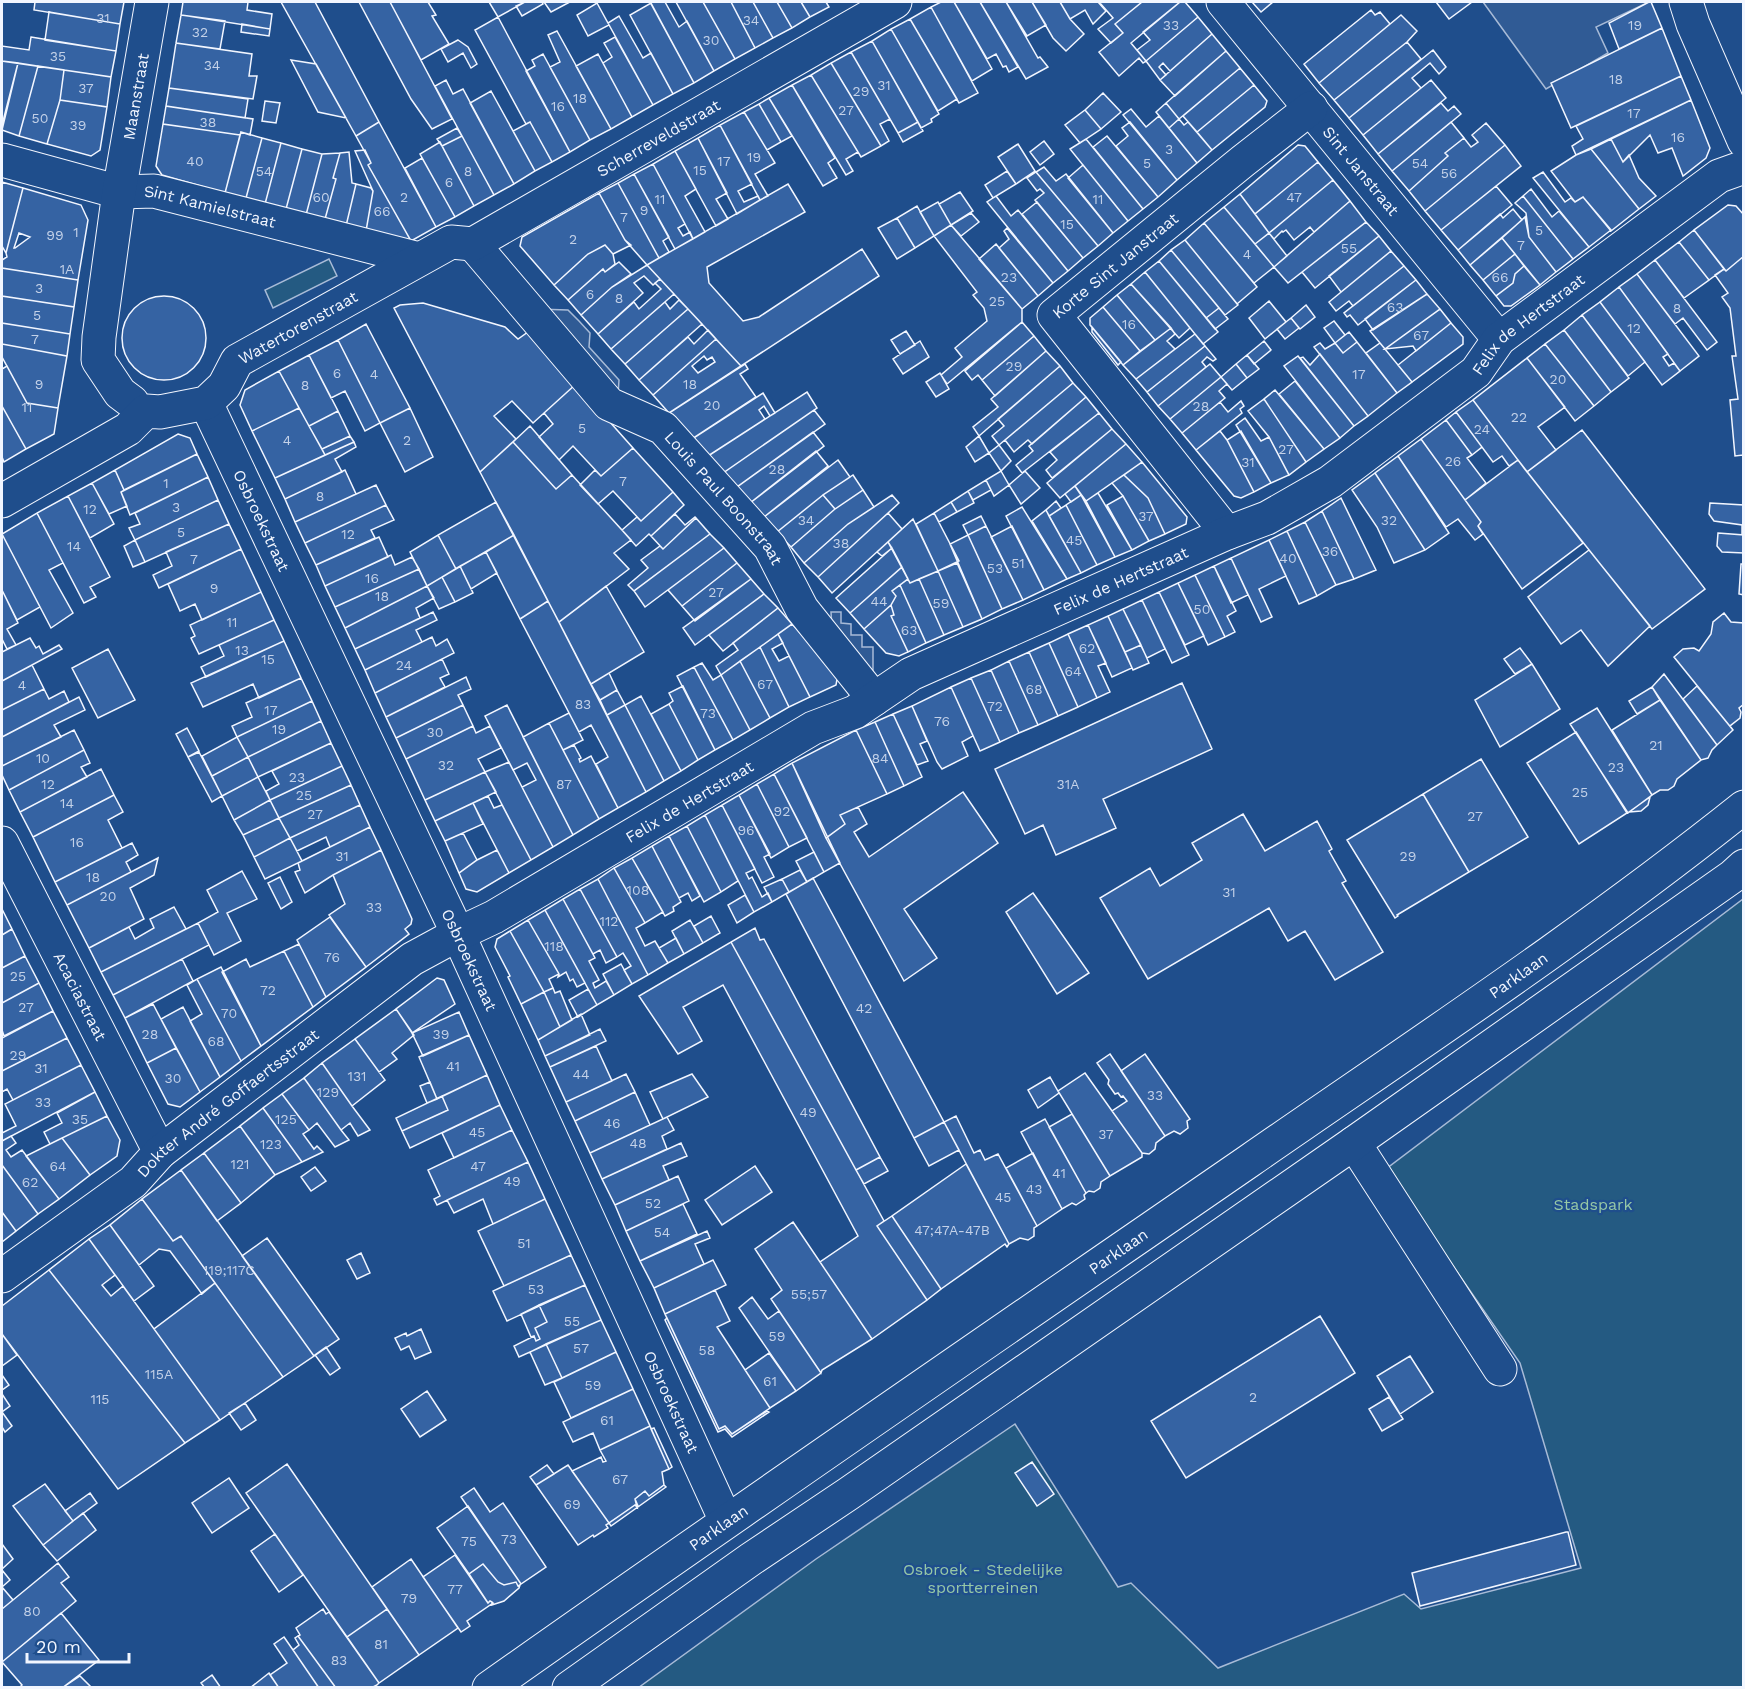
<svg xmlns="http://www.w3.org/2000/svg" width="1745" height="1689" viewBox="0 0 1745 1689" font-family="'Work Sans',sans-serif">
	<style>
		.green { fill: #245a82; stroke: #a8bbd7; stroke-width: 1.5 }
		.parking { fill: #305b95; stroke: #a8bbd7; stroke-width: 1.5 }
		.building { fill: #3563a3; stroke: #f2f6ff; stroke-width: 1.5; fill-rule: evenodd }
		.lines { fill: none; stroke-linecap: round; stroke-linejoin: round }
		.minor-casing { stroke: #f2f6ff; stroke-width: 35 }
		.major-casing { stroke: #f2f6ff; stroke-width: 35 }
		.minor { stroke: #1f4e8c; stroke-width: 33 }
		.major { stroke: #1f4e8c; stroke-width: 33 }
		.labels { text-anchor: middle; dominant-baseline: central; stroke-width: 4.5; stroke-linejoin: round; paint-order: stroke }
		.number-label { font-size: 14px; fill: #c3d1e8 }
		.street-label { font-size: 16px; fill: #f2f6ff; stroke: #1f4e8c }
		.park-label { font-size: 16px; fill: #97c8a6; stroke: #1f4e8c }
	</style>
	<rect width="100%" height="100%" fill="#1f4e8c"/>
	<path class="green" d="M329,259L337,276L273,308L265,290Z
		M1743,899V1687L638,1688L816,1559L1015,1424L1118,1587L1131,1583L1218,1668L1404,1594L1421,1609L1581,1568L1520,1363L1386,1169Z"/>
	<path class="parking" d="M1483,2H1649L1596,27L1608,53L1546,89Z
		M536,309L568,310L579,321L590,333L589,347L619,380L618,395Z
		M831,612H841V623L851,624V635H862V647H873V670H862L832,628Z"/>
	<path class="building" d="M35,2H124L120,24L34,10Z
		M183,2H248L247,10L272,14L270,29L181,15Z
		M281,2H315L379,122L356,136Z
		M359,2H390L452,119L432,129L411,99Z
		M390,2H428L436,15L432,16L449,44L421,60Z
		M489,2H525L498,17Z
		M525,2H542L543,4L522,16L516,6Z
		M544,2H566L568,3L551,12Z
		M650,2H665L679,27L687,21L714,71L694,83Z
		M676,2H703L735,59L714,71Z
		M703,2H731L755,48L735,59Z
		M731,2H753L773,38L755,48Z
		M753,2H777L792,28L773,38Z
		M777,2H801L810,17L792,28Z
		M801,2H826L829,7L810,17Z
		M941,2H954L992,69L972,81L931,7Z
		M954,2H980L1018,67L1009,72L1006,66L1003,67L996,54L987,59Z
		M980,2H1006L1038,58L1040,57L1048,67L1026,79Z
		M1006,2H1032L1046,25L1027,36Z
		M1032,2H1060L1070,19L1084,34L1066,51L1053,38Z
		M1060,2H1098L1106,11L1093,24L1085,10L1070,19Z
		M1102,2H1142L1115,24L1123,33L1111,43L1098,29L1113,18L1100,3Z
		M1142,2H1180L1131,43L1146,61L1143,63L1139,58L1119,76L1099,52L1123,33L1115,24Z
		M1180,2H1185L1198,17L1146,61L1137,50L1150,40L1143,32Z
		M1252,2H1273L1261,12Z
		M1436,2H1472L1449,19Z
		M1649,2H1651L1662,28L1619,49L1609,23Z
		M597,3L609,25L588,36L577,15Z
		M651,3L694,83L673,94L630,15Z
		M931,7L978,93L959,103L910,19Z
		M1371,10L1375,15L1380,12L1390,24L1319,83L1304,64Z
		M49,12L120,24L116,51L45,40Z
		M181,15L225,21L220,49L176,43Z
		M1401,15L1417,31L1407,42L1334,100L1319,83Z
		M619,16L643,58L651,53L673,94L653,105L608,23Z
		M498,17L570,152L552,162L530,122L526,124L475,30Z
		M1198,17L1212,34L1170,71L1163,63L1159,67L1166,75L1160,80L1146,61Z
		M910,19L957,99L938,111L891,29Z
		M242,24L270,29L269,36L241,32Z
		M1662,28L1681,76L1571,128L1551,83Z
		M891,29L939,114L931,119L932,122L921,128L872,41Z
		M557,31L611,129L590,140L550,67L560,62L548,35Z
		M1212,34L1226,51L1175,96L1160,80Z
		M31,37L116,51L111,77L2,61V46L29,50Z
		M615,37L653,105L632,117L603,63L612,57L604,43Z
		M458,40L468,47L477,64L471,68L463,53L448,62L441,49Z
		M872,41L918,122L898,133L851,52Z
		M1407,42L1421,59L1349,118L1334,100Z
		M176,43L252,54L249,76H257L253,99L169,88Z
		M1433,50L1446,67L1439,74L1430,63L1412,78L1421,88L1363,135L1349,118Z
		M1226,51L1240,68L1179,119L1166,103Z
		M851,52L890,119L880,124L889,141L881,146L831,63Z
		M543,54L590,140L570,152L526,71L535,66L532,60Z
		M598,54L632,117L611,129L576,66Z
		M291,60L316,64L346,118L318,112Z
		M2,61L18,63L2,125Z
		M18,63L38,66L19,136L2,130Z
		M831,63L881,146L861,157L811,75Z
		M38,66L64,70L60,100L47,144L19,136Z
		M1240,68L1254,85L1197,132L1183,116Z
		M64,70L111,77L107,107L60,100Z
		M811,75L858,152L846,159L853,171L846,175L792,85Z
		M1681,76L1691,100L1576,155L1572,146L1583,139L1576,126Z
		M446,80L453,94L463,89L514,184L494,195L435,86Z
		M1431,80L1446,98L1378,154L1363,135Z
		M792,85L835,158L828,163L837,178L823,186L769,98Z
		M1254,85L1267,101L1265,107L1212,150L1197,132Z
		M169,88L248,99L245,118L166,106Z
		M491,91L535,171L514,184L470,103Z
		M1103,93L1121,112L1101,129L1085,110Z
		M769,98L792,136L781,142L759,104Z
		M60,100L107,107L100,150L91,156L47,144Z
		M1691,100L1710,148L1706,158L1683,176L1672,148L1658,153L1650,135L1623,162L1611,139Z
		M265,101L280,103L276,123L262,121Z
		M1166,103L1179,119L1169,128L1156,112Z
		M1441,103L1448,111L1454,106L1461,114L1392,171L1378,154Z
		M759,104L781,142L767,150L744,112Z
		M166,106L253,119L250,135L241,132L240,135L163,124Z
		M1131,109L1146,127L1159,116L1197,163L1177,180L1123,115Z
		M1085,110L1101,129L1080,143L1065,125Z
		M744,112L775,163L755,174L768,196L760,200L720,125Z
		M1179,119L1184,125L1188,122L1212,150L1197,163L1169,128Z
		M379,122L436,227L411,241L368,165L371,163L356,136Z
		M530,122L552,162L535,171L513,131Z
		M918,122L923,131L903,142L898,133Z
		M1130,122L1177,180L1158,197L1116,146L1128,136L1122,128Z
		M1451,122L1464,138L1445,153L1448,156L1409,191L1392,171Z
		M1486,123L1505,145L1425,211L1409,191L1448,156L1445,153L1464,138L1471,147L1478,142L1472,135Z
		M163,124L240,135L225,193L162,175L156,166Z
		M720,125L752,184L738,191L744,202L758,196L760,200L737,214L698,138Z
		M457,128L462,136L442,146L437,139Z
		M241,132L262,138L246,198L225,193Z
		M462,136L494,195L474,206L442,146Z
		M1107,136L1158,197L1143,209L1093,147Z
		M262,138L281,143L265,204L246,198Z
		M698,138L727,193L716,199L728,219L716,226L675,151Z
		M1086,139L1143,209L1128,221L1070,149Z
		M1611,139L1623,162L1629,155L1639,178L1656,196L1639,209L1591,149Z
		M1044,141L1054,154L1040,165L1030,152Z
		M440,142L474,206L455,217L420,154Z
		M281,143L302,149L286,209L265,204Z
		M1018,144L1035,171L1016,184L998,157Z
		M1298,145L1305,146L1318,162L1255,214L1240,194Z
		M1505,145L1521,166L1441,230L1425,211Z
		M302,149L322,154L306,215L286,209Z
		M1591,149L1639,209L1611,231L1583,197L1575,202L1551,171L1576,155Z
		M365,150L371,163L368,165L411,241L366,231L373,191L355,151Z
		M675,151L696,189L685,196L705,232L693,239L653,164Z
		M349,152L352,183L356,184L346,226L325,219L336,179L333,178L340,153Z
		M340,153L333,178L336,179L325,219L306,215L322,154Z
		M422,158L455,217L436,227L405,168Z
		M1318,162L1333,180L1269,233L1255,214Z
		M653,164L685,224L678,228L683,236L690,232L693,239L675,249L634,174Z
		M1083,165L1128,221L1113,233L1068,178Z
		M1044,167L1056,181L1066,174L1113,233L1098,246L1036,172Z
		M1007,171L1016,184L993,198L985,185Z
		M1036,172L1098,246L1083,258L1035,200L1044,193L1040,189L1037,191L1027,178Z
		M1543,172L1565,202L1571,198L1575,202L1583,197L1611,230L1589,247L1533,178Z
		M634,174L669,237L663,241L669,252L659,258L618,183Z
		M1333,180L1350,201L1314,232L1310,227L1294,240L1286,230L1283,232L1282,231L1274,239L1269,233Z
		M2,182L23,188L6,253L2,246Z
		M618,183L659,258L647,265L625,240L599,193Z
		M356,184L371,188L373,191L366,231L346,226Z
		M788,184L805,212L707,267L709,283L743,321L759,317L862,249L879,276L741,366L647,265Z
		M1496,186L1512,205L1458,250L1441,230Z
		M23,188L81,205L88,220L78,280L2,268V260L7,257L6,253ZM19,233L30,237L15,248H14Z
		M1531,189L1552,217L1559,211L1589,247L1573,259L1523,196Z
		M960,192L973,211L951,225L939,204Z
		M599,193L625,240L631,245L613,254L605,245L588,254L554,285L520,246L522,237Z
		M1240,194L1269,233L1255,244L1224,207Z
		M996,196L1011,216L1018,210L1068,271L1053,283L987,202Z
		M1523,196L1573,259L1556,272L1529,237L1526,213L1515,203Z
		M1350,201L1366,222L1288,283L1274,267Z
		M938,202L951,225L934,236L920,212Z
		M1037,202L1083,258L1068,271L1022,214Z
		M1728,205L1736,206L1744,215V256L1726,271L1694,230Z
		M917,206L934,236L915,248L897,218Z
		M1224,207L1274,267L1254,283L1204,223Z
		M1513,209L1522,220L1470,265L1458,250L1500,214L1503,218Z
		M971,213L979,222L961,236L951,225Z
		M1525,217L1529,237L1556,272L1540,285L1502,238Z
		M897,218L915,248L897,259L878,228Z
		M1366,222L1379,236L1315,288L1302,272Z
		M1204,223L1257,287L1237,304L1185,240Z
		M951,225L1022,309V322L947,384L941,375L962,357L955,348L987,321L984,308L973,295L977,292L934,236Z
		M1007,228L1053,283L1038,296L999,248L1009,239L1004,231Z
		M1694,230L1724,269L1709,280L1679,242Z
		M1269,233L1287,256L1274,267L1255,244Z
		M1379,236L1391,251L1341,292L1329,276Z
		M1502,238L1515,254L1483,280L1470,265Z
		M1185,240L1238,305L1225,315L1171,250Z
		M1679,242L1709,280L1684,298L1655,260Z
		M996,244L1038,296L1022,309L979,259Z
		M605,245L613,254L615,264L605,272L603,269L568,300L554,285L588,254Z
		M1171,250L1219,308L1206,318L1159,261Z
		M1391,251L1404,266L1353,306L1349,301L1336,311L1329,302Z
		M1515,254L1524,266L1515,274L1513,283L1496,296L1483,280Z
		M1744,256V458L1743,455L1735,456L1730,400L1738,399L1732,356H1736L1730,308L1722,297L1728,293L1715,275L1724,269L1726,271Z
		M1655,260L1717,342L1707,350L1683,318L1675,324L1637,274Z
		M1159,261L1218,332L1203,344L1145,272Z
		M619,262L631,274L612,287L581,315L568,300L603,269L605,272Z
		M647,265L660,279L653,285L644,276L634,283L643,293L598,334L581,315L612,287Z
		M1404,266L1416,280L1358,325L1350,315L1347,317L1344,313Z
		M1524,266L1540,285L1511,306H1504L1496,296L1513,283L1515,274Z
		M2,268L78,280L74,307L2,296Z
		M1145,272L1190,328L1179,338L1131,284Z
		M1637,274L1699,356L1680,371L1619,287Z
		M660,279L674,294L611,349L598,334L634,302L639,309L661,289L655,283Z
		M1416,280L1427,294L1373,330L1365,319Z
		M1131,284L1171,328L1155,340L1117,295Z
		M1619,287L1668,354L1663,357L1669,366L1674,363L1680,371L1662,385L1600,302Z
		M1427,294L1440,309L1385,349L1370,331Z
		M1117,295L1155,340L1140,351L1103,307Z
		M2,296L74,307L70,334L2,323Z
		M122 338a42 42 0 1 1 84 0a42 42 0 1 1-84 0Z
		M679,300L688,309L625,364L611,349L665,302L670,309Z
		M1269,301L1286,322L1265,339L1249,318Z
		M1600,302L1645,362L1628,376L1582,315Z
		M423,303L505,327L518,339L528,332L576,384L533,423L512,401L494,416L516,439L480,472L394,308L400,305Z
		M1306,305L1315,317L1300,329L1291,318Z
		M1103,307L1140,351L1123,365L1090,325V318Z
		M1219,308L1228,319L1215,329L1206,318Z
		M688,309L702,324L639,380L625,364Z
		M1440,309L1451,323L1416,351L1413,346L1385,349Z
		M1582,315L1629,378L1611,392L1564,330Z
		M1291,318L1299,328L1285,339L1277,329Z
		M1334,321L1345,335L1335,343L1324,328Z
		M1022,322L1034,336L982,380L978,375L972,380L965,371Z
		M2,323L70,334L67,356L2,344Z
		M1451,323L1463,337V344L1412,382L1398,365Z
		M366,324L410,408L380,423L338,340Z
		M1092,327L1121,362L1118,365L1092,332Z
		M1171,328L1175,334L1167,341L1175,349L1136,379L1123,365Z
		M708,330L716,339L653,395L639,380L688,337L694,344Z
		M1564,330L1611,392L1594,406L1545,344Z
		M906,331L915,345L900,354L891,340Z
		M1349,332L1357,342L1343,353L1335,343Z
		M1195,334L1205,346L1147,392L1136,379Z
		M1034,336L1046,351L995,396L982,380Z
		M716,339L741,366L669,413L653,395ZM704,356L707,360L712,357L715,362L698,373L692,366Z
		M338,340L380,423L365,431L345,391L331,398L309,355Z
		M920,341L929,357L903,374L893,359Z
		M1264,341L1271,350L1254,364L1247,355Z
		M1357,342L1397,393L1368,416L1314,347L1320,343L1325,349L1335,343L1343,353Z
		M1380,343L1412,382L1397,393L1366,353Z
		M2,344L67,356L58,408L27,403L2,357Z
		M1545,344L1594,406L1575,421L1527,358Z
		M1205,346L1216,359L1213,361L1207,357L1202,362L1206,367L1158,406L1147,392Z
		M1046,351L1060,366L979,436L973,427L998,407L991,399Z
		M1320,354L1368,416L1354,426L1300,358L1303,357L1310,365Z
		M309,355L338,411L309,426L279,371Z
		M1247,355L1259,369L1247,378L1236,364Z
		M1298,356L1354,426L1340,438L1284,366Z
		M1527,358L1565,407L1538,427L1556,450L1527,472L1473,400Z
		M745,364L748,369L740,374L756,397L692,439L669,413Z
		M1210,364L1221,377L1170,419L1158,406Z
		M1236,364L1247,378L1232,390L1221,377Z
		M7,366L27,403L58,408L54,434L26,449L2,406V369Z
		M1060,366L1073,383L999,445L992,436L1004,426L998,419Z
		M279,371L299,408L252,431L240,405L245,390Z
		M940,373L949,389L936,397L926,382Z
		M1221,377L1227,384L1219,391L1225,398L1182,433L1170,419Z
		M1295,381L1340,438L1324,449L1279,394Z
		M1073,383L1086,397L1032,444L1028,440L1014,452L1005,440Z
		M576,384L633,448L601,476L573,446L559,460L539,437L553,424L544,413Z
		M1275,390L1324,449L1306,462L1264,399Z
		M807,392L817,408L723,473L708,456Z
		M763,393L775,413L770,416L764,406L759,410L765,419L708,456L692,439Z
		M1086,397L1099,413L1022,473L1016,465L1033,451L1029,446Z
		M1264,399L1306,462L1289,475L1269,437L1248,411Z
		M1473,400L1518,460L1509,466L1502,456L1493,462L1456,412Z
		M1241,401L1244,406L1240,409L1242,413L1196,450L1182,433L1220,402L1228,412Z
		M2,406L26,449L4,462L2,457Z
		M299,408L325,455L275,478L252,431Z
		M410,408L433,457L405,472L380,423Z
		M814,410L825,424L737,487L723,473Z
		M338,411L350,436L322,449L309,426Z
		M1456,412L1482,447L1472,455L1446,420Z
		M1099,413L1112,429L1052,478L1046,470L1057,460L1050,452Z
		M1245,418L1261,441L1269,437L1289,475L1271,483L1236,425Z
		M1446,420L1472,455L1467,458L1486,483L1465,500L1421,439Z
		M530,426L572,475L556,489L513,442Z
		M1112,429L1126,444L1060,498L1047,483Z
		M1582,430L1705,589L1652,629L1527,472Z
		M1220,431L1227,440L1254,492L1241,498L1234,496L1196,450Z
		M1241,431L1271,483L1254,492L1227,440Z
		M813,432L824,446L750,503L737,487Z
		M178,434L190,438L197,454L124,490L115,470Z
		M350,436L354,442L325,455L322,449Z
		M979,436L989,453L975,462L966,447Z
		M1421,439L1481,522L1478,526L1483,534L1475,540L1458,519L1446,527L1398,456Z
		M354,442L356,447L335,459L342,472L285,499L275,478Z
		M513,442L556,489L572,475L631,540L614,553L629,569L559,622L480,472Z
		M1126,444L1142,462L1086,501L1075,486Z
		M999,445L1011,461L1001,471L989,453Z
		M633,448L673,492L641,521L613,491L598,504L580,485L595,470L601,476Z
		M816,451L828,466L764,517L750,503Z
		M197,454L208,477L130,515L121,492Z
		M1398,456L1449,533L1425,550L1375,473Z
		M838,460L850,477L823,495L777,532L764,517Z
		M1518,460L1583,543L1522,589L1478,526L1481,522L1465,500Z
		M1142,462L1187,517L1186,524L1165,534L1148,498L1124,475Z
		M115,470L124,490L121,492L127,506L109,514L92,483Z
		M345,470L356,494L295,522L285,499Z
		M1001,471L1009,485L994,496L986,480Z
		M1025,471L1040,488L1021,504L1009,485Z
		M1375,473L1425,550L1394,563L1377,527L1352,490Z
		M853,475L863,490L835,509L823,495Z
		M1124,475L1148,498L1165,534L1149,541L1123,496L1112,483Z
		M208,477L218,500L135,540L129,528L140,524L135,513Z
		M986,480L991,490L973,500L968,491Z
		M92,483L114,524L90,538L68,496Z
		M376,485L386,505L305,543L295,522Z
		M1075,486L1081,495L1071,502L1065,494Z
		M863,490L874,507L848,524L804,563L791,547L835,509Z
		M968,491L974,503L957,512L951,502Z
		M673,492L684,505L651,536L649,534L636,546L622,530L637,517L641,521Z
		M1098,493L1132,550L1115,557L1086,501Z
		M823,495L835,509L791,547L777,532Z
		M892,495L899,503L818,577L804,563L848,524Z
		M1081,495L1115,557L1097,565L1066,505Z
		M68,496L110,577L90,587L96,597L84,603L37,513Z
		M1123,496L1149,541L1132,550L1107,505Z
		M1341,498L1376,570L1354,579L1322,511Z
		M218,500L229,524L145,562L135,540Z
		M1056,501L1061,508L1049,516L1046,510Z
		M496,502L514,535L456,569L438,535Z
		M951,502L957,512L939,522L934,513Z
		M1710,503L1744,505V535H1742V525L1714,521L1709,514Z
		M386,505L394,520L371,530L375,538L316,565L305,543Z
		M1066,505L1097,565L1081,573L1049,516Z
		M1022,507L1067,579L1044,590L1006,516Z
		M1046,510L1081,573L1067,579L1032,521Z
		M1322,511L1354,579L1336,585L1305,522Z
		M37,513L63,563L49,570L73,613L51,628L2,534Z
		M888,513L902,529L832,593L818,577Z
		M934,513L959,561L938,571L916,524Z
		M675,514L685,525L695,517L696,518L663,549L651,536Z
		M981,516L986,526L968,535L963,525Z
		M696,518L710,534L634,591L628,585L648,568L641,560L660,546L663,549Z
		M913,519L938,571L910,583L888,542Z
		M1305,522L1336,585L1317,596L1287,531Z
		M229,524L241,549L159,588L153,575L172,566L166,552Z
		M986,526L1023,600L1002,609L968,535Z
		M1012,526L1044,590L1023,600L991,537Z
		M1287,531L1317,596L1299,604L1269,540Z
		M1718,533L1744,535V553L1722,552L1717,546Z
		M2,534L40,607L17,620L2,590Z
		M710,534L724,548L645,607L634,591Z
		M438,535L456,569L427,586L410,552Z
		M514,535L548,601L520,619L486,552Z
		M968,535L1002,609L982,619L950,544Z
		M379,537L388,557L325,586L316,565Z
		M135,540L145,562L133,567L124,546Z
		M1269,540L1286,576L1259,589L1272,617L1261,622L1231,558Z
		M888,542L892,548L882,556L877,552Z
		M724,548L737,563L682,606L668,590Z
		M892,548L902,567L850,613L836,598Z
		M241,549L261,592L202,620L195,604L180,611L168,584Z
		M1589,550L1650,626L1608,666L1581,630L1561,644L1528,597Z
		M486,552L497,573L471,589L460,566Z
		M391,555L395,565L412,557L419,569L335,607L325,586Z
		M1231,558L1248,595L1231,603L1214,566Z
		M737,563L751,579L695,621L682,606Z
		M957,563L982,619L963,627L938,571Z
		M1741,564H1744V595L1739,594Z
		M460,566L473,593L455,602L442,577Z
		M1214,566L1236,611L1227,616L1235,632L1225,637L1195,575Z
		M902,567L908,579L892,591L896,596L891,605L864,629L850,613Z
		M419,569L427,586L345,628L335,607Z
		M938,571L963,627L944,635L919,579Z
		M1195,575L1225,637L1208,645L1178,583Z
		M442,577L455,602L439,609L427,586Z
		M751,579L764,594L695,645L683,628Z
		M908,579L910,583L919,579L944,635L926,643L900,585Z
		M1178,583L1204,636L1185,645L1159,592Z
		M900,585L926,643L908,652L891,616L894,615L891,605L896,596L892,591Z
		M427,586L434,598L416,608L420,618L355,649L345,628Z
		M606,586L644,652L591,684L559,622Z
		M2,590L18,623L7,629L16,645L7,649L2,639Z
		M261,592L274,620L199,654L191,638L195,636L190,625Z
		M1159,592L1189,655L1172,663L1142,600Z
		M764,594L778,608L723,651L709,635Z
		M1142,600L1165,649L1147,658L1123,609Z
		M548,601L646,792L618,808L596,764L608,757L591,725L579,732L520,619Z
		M891,605L894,615L891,616L908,652L899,656L886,653L864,629Z
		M778,608L792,624L721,675L716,666L738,650L733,643Z
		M1123,609L1141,645L1125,652L1108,616Z
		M433,612L437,620L416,630L422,642L365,670L355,649Z
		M1724,613L1731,622L1744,623V704L1739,708L1741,712L1740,718L1730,726L1733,730L1674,657L1683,649L1694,648L1699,651L1711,634L1713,622Z
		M1108,616L1132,668L1112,677L1088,625Z
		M274,620L284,641L206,677L201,667L224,656L219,645Z
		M792,624L838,674L836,685L810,697L778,634Z
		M1088,625L1106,663L1098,666L1110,692L1097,698L1068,634Z
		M778,634L783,643L772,649L779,661L789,656L810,697L789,707L760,647Z
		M1068,634L1097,698L1078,707L1049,643Z
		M432,637L436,646L447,639L454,653L375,693L365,670Z
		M30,638L36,648L39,646L43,654L59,645L62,649L2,681V652Z
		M284,641L301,678L259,698L253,684L203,707L191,683Z
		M1049,643L1078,707L1058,716L1029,652Z
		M1141,645L1149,663L1133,670L1125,652Z
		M760,647L789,707L770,718L740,661Z
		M1520,648L1532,664L1515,674L1504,659Z
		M108,649L135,700L98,718L72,668Z
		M1029,652L1058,716L1038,725L1009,661Z
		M442,659L449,674L440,678L445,687L386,717L375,693Z
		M740,661L770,718L750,730L721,675Z
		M1009,661L1038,725L1019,733L991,670Z
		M702,663L713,680L721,675L750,730L733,740L694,667Z
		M1532,664L1560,709L1500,747L1475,700Z
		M32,665L44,689L2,710V681Z
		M694,667L733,740L715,750L677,676Z
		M991,670L1019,733L1000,742L971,678Z
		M609,673L617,690L600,700L591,684Z
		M1664,674L1717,745L1712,750L1708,758L1701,760L1652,687Z
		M466,677L471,689L458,695L463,705L396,738L386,717Z
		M301,678L312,701L237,737L232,726L252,717L246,703Z
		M971,678L1000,742L980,751L951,687Z
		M1182,683L1212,749L1103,799L1116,828L1056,855L1043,825L1025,834L995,769Z
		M683,686L715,750L698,760L669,704L673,701L669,693Z
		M1697,686L1733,730L1717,745L1683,699Z
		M951,687L973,736L962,742L968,756L942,769L937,762L912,706Z
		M1652,687L1660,700L1637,714L1629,701Z
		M44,689L49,699L64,691L69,702L2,737V710Z
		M617,690L625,705L607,715L600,700Z
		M641,696L681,771L664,781L625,705Z
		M79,697L85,710L54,725L61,737L2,766V737Z
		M1660,700L1701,760L1677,779L1674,786L1668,790H1660L1652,795L1612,730Z
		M312,701L321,721L248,757L237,737Z
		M669,704L698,760L681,771L651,714Z
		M463,705L473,726L406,759L396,738Z
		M507,705L573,835L553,847L522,787L536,780L527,763L513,770L485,716Z
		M625,705L664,781L646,792L607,715Z
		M912,706L927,741L920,744L928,761L917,765L893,714Z
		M1597,708L1652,795L1628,813L1570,724Z
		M569,713L583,740L563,750L549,723Z
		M893,714L922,777L904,786L875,722Z
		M321,721L331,743L258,777L248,757Z
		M875,722L904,786L887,794L856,730Z
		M549,723L599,819L573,835L523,737Z
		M473,726L476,733L490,726L501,748L478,759L485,772L425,800L406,759Z
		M187,728L199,751L188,757L176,734Z
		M74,730L84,750L9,790L2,775V766Z
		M856,730L887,794L840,815L845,824L826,838L792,763Z
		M1576,732L1627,813L1579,844L1527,763Z
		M237,737L248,757L212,776L202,756Z
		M331,743L342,766L270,800L266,791L279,784L272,771Z
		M574,745L581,758L579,759L580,762L591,756L618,808L599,819L563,750Z
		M84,750L90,763L81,767L87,777L20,812L9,790Z
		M199,752L222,796L212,802L188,757Z
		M248,757L258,777L222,796L212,776Z
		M1481,759L1528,837L1469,872L1423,794Z
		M509,762L553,847L531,860L485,772Z
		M792,763L840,863L824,872L774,774Z
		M342,766L351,785L279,818L270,800Z
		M101,769L114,795L33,837L20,812Z
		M485,772L496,792L435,821L425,800Z
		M774,774L807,838L789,847L757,784Z
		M258,777L270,800L234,820L222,796Z
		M757,784L789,847L771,858L739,795Z
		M351,785L360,805L290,838L279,818Z
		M963,792L998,843L904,909L937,958L904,981L826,838L845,824L840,815L858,807L867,824L854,832L869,857Z
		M1423,794L1469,872L1397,915L1398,916L1395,918L1347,840Z
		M114,795L123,812L108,820L122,848L55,882L33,837Z
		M739,795L770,854L764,857L774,877L762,883L722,805Z
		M488,796L494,808L502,805L531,860L509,873L473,803Z
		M1650,797L1648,805L1641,811L1629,812Z
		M270,800L279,818L243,835L234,820Z
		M473,803L483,824L445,841L435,821Z
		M360,805L370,827L330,847L326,837L297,851L290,838Z
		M722,805L755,869L746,873L749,879L752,877L762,897L768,893L772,902L754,912L705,815Z
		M1243,814L1265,851L1317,821L1332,849L1329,851L1346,881L1342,883L1383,952L1335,980L1305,931L1288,941L1269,908L1148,979L1100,898L1150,868L1160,886L1202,860L1192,843Z
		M705,815L738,881L721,892L687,826Z
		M279,818L290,838L254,857L243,835Z
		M687,826L721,892L704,902L669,836Z
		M370,827L381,850L333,875L305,893L295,872L300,870L298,863Z
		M463,833L477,860L459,873L445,841Z
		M669,836L700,896L692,901L688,893L679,898L652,846Z
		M290,838L302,861L265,879L254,857Z
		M132,843L138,855L126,862L131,872L67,905L55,882Z
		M652,846L681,902L673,907L674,911L665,916L632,858Z
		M381,850L412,919L411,924L405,929L409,934L366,967L329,915L345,904L333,875Z
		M497,850L509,873L477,892L466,889L459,873L477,860Z
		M814,852L824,872L807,882L796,861Z
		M158,858L154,875L130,888L144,919L89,948L67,905Z
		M632,858L663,912L645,923L614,868Z
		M614,868L645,923L636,928L645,946L655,941L668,963L648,975L598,879Z
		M800,870L807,882L789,892L782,879Z
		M242,871L257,899L227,913L241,941L214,955L198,923L218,912L207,890Z
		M280,877L292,902L281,909L268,883Z
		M813,878L944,1122L914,1138L786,894Z
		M598,879L648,975L632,984L624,970L631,966L623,953L617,957L580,889Z
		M782,879L789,892L772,902L764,887Z
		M580,889L617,957L606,963L600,950L593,954L563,899Z
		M1033,893L1089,973L1057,994L1006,912Z
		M745,895L754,912L737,923L728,905Z
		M563,899L595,958L589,961L599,980L593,983L595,988L606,981L614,995L597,1005L545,910Z
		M174,907L186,929L101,972L89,948L129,927L135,939L154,928L150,919Z
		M2,909L12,929L2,935Z
		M545,910L585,983L577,987L573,979L570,981L566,972L558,977L559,974L528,920Z
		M711,916L720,933L703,943L694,926Z
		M330,917L366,967L326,997L297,940Z
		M528,920L559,974L549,979L553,988L544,992L510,931Z
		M690,920L703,943L684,954L672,931Z
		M198,923L209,945L113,995L101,972Z
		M755,928L760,940L764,939L880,1157L856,1170L731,942Z
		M12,929L25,956L2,968V935Z
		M510,931L544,992L521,1004L508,977L510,976L495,947L497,939Z
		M676,938L684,954L668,963L659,948Z
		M731,942L884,1221L877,1226L927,1300L872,1339L820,1262L858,1236L723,985L683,1007L702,1041L678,1054L639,996Z
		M299,944L326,997L313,1007L284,951Z
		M284,951L313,1007L261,1046L222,972L246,959L250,967Z
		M25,956L39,983L2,1003V968Z
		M182,959L193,981L125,1018L113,995Z
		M621,964L632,984L614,995L603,974Z
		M221,967L261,1046L241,1061L197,979Z
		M437,978L444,980L455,1004L412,1033L396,1009Z
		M197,979L241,1061L220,1077L190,1021L202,1014L187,985Z
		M39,983L53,1011L4,1036L2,1030V1003Z
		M553,988L555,993L560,991L572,1020L560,1027L544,992Z
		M588,989L597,1005L578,1017L569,1000Z
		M544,992L560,1027L538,1040L521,1004Z
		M153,1004L176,1048L147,1063L125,1018Z
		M183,1007L220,1077L200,1092L161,1019Z
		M396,1009L414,1035L392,1053L397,1059L379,1072L355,1039Z
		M53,1011L67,1038L2,1071V1038Z
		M459,1012L469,1035L423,1056L412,1033Z
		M581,1014L590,1035L545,1056L538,1040Z
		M600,1029L606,1041L550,1067L545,1056Z
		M469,1035L487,1075L437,1099L419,1057Z
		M67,1038L81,1065L13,1100L7,1089L2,1092V1071Z
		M355,1039L385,1080L352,1106L322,1063Z
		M596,1046L612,1081L566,1102L550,1067Z
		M176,1048L200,1092L180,1107L168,1104L147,1063Z
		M1110,1054L1165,1136L1156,1143L1155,1149L1149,1154L1142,1153L1112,1111L1127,1101L1123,1096L1121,1097L1118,1093L1115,1094L1108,1084L1109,1080L1097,1063Z
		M1145,1054L1190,1119L1187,1121L1188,1128L1180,1134L1174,1131L1165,1136L1121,1071Z
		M322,1063L352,1106L370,1130L358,1136L350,1123L341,1130L304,1078Z
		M81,1065L95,1092L2,1141V1133L16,1126L5,1104Z
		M1085,1073L1142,1153V1157L1110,1176L1058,1091Z
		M626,1074L635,1092L575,1121L566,1102Z
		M692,1074L708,1097L663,1119L650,1092Z
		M487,1075L500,1105L410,1148L402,1131L448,1110L442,1096Z
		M1050,1077L1059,1093L1038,1108L1028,1090Z
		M304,1078L341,1130L349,1140L335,1147L317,1123L309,1130L282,1094Z
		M430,1082L437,1099L427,1103L420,1086Z
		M95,1092L107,1116L50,1144L44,1132L62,1123L57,1113Z
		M635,1092L650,1125L590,1153L575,1121Z
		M282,1094L309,1130L303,1134L314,1149L317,1146L323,1152L302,1162L263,1108Z
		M442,1096L448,1110L402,1131L396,1118Z
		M500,1105L512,1130L454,1158L442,1133Z
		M263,1108L302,1162L275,1175L240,1126Z
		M1072,1114L1110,1176L1101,1182L1100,1188L1094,1192L1089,1191L1086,1193L1049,1127Z
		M107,1116L120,1140L117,1156L90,1175L62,1138Z
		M956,1116L974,1153L980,1150L985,1160L998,1154L1037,1226L1034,1228V1236L1028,1240L1020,1238L1009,1244L944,1122Z
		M667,1117L674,1130L662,1136L667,1149L602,1179L590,1153Z
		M1045,1119L1086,1193L1084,1195L1085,1199L1076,1205L1072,1203L1062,1209L1021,1132Z
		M944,1122L959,1150L929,1166L914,1138Z
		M240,1126L275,1175L241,1203L204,1153Z
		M512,1130L528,1162L437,1205L434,1199L440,1196L428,1170Z
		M11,1136L16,1143L6,1150L11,1157L22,1150L59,1199L38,1214L2,1165V1141Z
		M62,1138L90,1175L59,1199L26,1156Z
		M681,1143L687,1156L663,1166L669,1180L615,1205L602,1179Z
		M204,1153L241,1203L217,1221L181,1170Z
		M1033,1153L1062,1209L1037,1226L1006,1168Z
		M880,1157L888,1171L864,1184L856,1170Z
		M528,1162L545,1199L493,1224L483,1199L454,1213L447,1200Z
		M966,1164L1009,1244L1007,1247L1005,1244L941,1289L892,1216Z
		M2,1165L38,1214L16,1231L2,1212Z
		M755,1166L772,1192L722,1225L705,1200Z
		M315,1167L326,1181L311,1191L301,1177Z
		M181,1170L314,1356L283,1377L181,1236L173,1241L142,1199Z
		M678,1176L689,1201L626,1231L615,1205Z
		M142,1199L173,1241L181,1236L215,1283L202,1294L170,1251L159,1249L139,1265L110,1225Z
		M545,1199L571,1255L504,1286L478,1231Z
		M683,1204L697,1234L640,1261L626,1231Z
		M2,1212L16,1231L2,1242Z
		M892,1216L941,1289L927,1300L877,1226Z
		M793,1222L872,1339L822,1370L821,1373L771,1299L782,1290L755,1249Z
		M110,1225L154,1286L134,1301L89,1239Z
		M707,1231L710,1238L695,1244L704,1264L654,1288L640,1261Z
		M267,1238L339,1339L314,1356L242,1256Z
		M89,1239L115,1275L102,1285L111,1296L123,1286L220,1420L185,1443L49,1270Z
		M361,1253L370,1273L357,1279L347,1260Z
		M571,1255L585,1285L507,1321L493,1291Z
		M713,1260L726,1285L665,1314L654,1288Z
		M49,1270L185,1443L118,1489L2,1334V1306Z
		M215,1283L283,1377L220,1420L154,1329Z
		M585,1285L601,1320L519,1357L514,1346L534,1336L536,1341L540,1339L535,1328L547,1322L539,1305Z
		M715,1290L730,1321L717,1327L770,1408L732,1434L725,1426L719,1429L665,1314Z
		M752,1297L768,1319L779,1311L821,1373L796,1391L739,1308Z
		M539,1305L547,1322L535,1328L540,1339L536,1341L534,1336L531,1337L521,1314Z
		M1320,1316L1355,1373L1186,1478L1151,1421Z
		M667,1318L719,1429L725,1426L732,1434L767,1411L769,1412L732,1437L725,1429L718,1432L665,1320Z
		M601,1320L616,1352L562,1378L546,1344Z
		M421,1329L431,1352L415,1359L409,1346L401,1350L395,1338L406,1333L407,1336Z
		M2,1334L17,1355L2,1366Z
		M546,1344L562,1378L545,1385L530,1352Z
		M326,1347L340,1368L330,1375L315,1355Z
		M616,1352L633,1389L571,1418L554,1382Z
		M769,1353L796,1391L770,1408L745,1370Z
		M1410,1356L1433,1392L1400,1414L1377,1376Z
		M2,1375L9,1385L2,1390Z
		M633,1389L650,1426L600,1450L593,1433L573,1442L563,1422Z
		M427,1391L446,1420L420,1437L401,1409Z
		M2,1394L10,1406L2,1412L12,1426L5,1432L2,1427Z
		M1389,1397L1403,1419L1382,1431L1369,1409Z
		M245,1403L256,1420L241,1430L229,1413Z
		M650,1426L669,1469L662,1472L664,1485L649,1496L645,1491L635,1499L637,1507L635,1505L609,1523L572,1471L601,1457L603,1462L606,1461L600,1450Z
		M654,1428L672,1467L669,1469L651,1429Z
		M1032,1462L1054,1494L1037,1506L1015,1473Z
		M287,1464L387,1609L347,1637L246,1493Z
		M547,1465L554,1474L536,1485L530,1477Z
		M568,1465L609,1523L606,1525L608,1528L594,1537L593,1535L578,1545L536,1485Z
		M229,1478L249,1508L212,1533L192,1503Z
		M45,1484L73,1521L43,1545L13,1506Z
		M664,1485L666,1487L611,1526L609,1523L635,1505L638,1506L635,1499L645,1491L649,1496Z
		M474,1488L490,1512L503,1503L546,1567L521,1584L461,1497Z
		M90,1493L97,1503L73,1521L65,1511Z
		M468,1506L521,1584L520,1585L518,1586L516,1582L504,1585L498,1582L483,1564L469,1574L437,1528Z
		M83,1513L96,1530L57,1561L43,1545Z
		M1566,1532H1568L1576,1565L1420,1606L1412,1573Z
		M275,1534L303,1575L279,1592L251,1551Z
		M2,1544L13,1559L2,1569Z
		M455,1555L488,1603L490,1601L493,1603L467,1621L470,1626L461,1632L423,1577Z
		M411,1559L458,1628L419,1655L372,1587Z
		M58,1563L69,1577L61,1583L76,1601L2,1662V1609Z
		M483,1564L498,1582L504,1585L516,1582L518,1586L520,1585L519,1588L504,1601L492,1605V1602L490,1601L488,1603L469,1574Z
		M2,1570L10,1580L2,1587L13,1600L2,1609Z
		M323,1609L326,1614L329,1612L379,1683L377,1685L371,1688H336L298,1636L300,1635L296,1628Z
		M387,1609L419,1655L379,1683L347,1637Z
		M61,1613L99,1660L62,1688H19L22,1685L2,1662Z
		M298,1636L336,1688H319L293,1650L299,1645L295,1638Z
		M284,1637L293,1650L319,1688H279L270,1675L287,1663L274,1644Z
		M269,1673L279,1688H250Z
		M212,1675L221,1688H205L201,1683Z
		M80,1676L90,1686L89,1688H62Z"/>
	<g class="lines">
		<defs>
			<g id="minor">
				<path id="s1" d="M1223,2L1499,339"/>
				<path d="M1686,2L1693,24L1744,141"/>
				<path id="s2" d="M2,160L119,192L154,191L419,259"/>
				<path id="s3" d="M473,244L609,404L663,428L770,547L802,609L874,699"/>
				<path id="s4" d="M132,402L120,393L98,360L99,337L119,192L152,2"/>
				<path id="s5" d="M206,403L458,934L726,1521"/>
				<path id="s6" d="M2,501L128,429L146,411L160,412L206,403L224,386L237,361L451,242L473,244L895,2"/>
				<path id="s7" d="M1227,533L1054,315L1243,161L1311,108"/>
				<path id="s8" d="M2,843L160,1152"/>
				<path d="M1354,1143L1500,1369"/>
				<path id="s9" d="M2,1276L133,1182L160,1152L412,959L458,934L494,917L813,728L855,712L911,674L1227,533L1267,518L1330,482L1476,372L1499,339L1719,176L1744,167"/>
			</g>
			<g id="major">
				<path id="s10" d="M489,1688C741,1510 995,1336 1249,1161C1415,1046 1585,934 1744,807"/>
				<path d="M569,1688L751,1559L848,1494L1354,1143L1733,876L1744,866"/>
			</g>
		</defs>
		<use href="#minor" class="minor-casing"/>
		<use href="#major" class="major-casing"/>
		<use href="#minor" class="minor"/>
		<use href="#major" class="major"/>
	</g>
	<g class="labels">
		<g class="number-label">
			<text x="103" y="18">31</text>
			<text x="751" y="20">34</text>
			<text x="1171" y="25">33</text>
			<text x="1635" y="25">19</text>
			<text x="200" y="32">32</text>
			<text x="711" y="40">30</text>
			<text x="58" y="56">35</text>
			<text x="212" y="65">34</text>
			<text x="1616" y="79">18</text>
			<text x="884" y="85">31</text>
			<text x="86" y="88">37</text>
			<text x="861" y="91">29</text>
			<text x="580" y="98">18</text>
			<text x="558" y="106">16</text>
			<text x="846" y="110">27</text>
			<text x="1634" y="113">17</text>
			<text x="40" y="118">50</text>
			<text x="208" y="122">38</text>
			<text x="78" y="125">39</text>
			<text x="1678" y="137">16</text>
			<text x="1169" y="149">3</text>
			<text x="754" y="157">19</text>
			<text x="195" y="161">40</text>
			<text x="724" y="161">17</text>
			<text x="1147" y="163">5</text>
			<text x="1420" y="163">54</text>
			<text x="700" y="170">15</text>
			<text x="264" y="171">54</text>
			<text x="468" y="171">8</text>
			<text x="1449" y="173">56</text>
			<text x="449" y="182">6</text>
			<text x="321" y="197">60</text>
			<text x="404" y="197">2</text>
			<text x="1294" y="197">47</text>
			<text x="660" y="199">11</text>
			<text x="1098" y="199">11</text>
			<text x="644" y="210">9</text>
			<text x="382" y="211">66</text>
			<text x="624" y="217">7</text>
			<text x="1067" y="224">15</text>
			<text x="1539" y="230">5</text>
			<text x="76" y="232">1</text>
			<text x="55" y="235">99</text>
			<text x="573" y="239">2</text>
			<text x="1521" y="245">7</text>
			<text x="1349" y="248">55</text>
			<text x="1247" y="254">4</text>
			<text x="67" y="269">1A</text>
			<text x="1009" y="277">23</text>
			<text x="1500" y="277">66</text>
			<text x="39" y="288">3</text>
			<text x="590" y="294">6</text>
			<text x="619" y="298">8</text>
			<text x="997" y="301">25</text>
			<text x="1395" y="307">63</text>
			<text x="1677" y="308">8</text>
			<text x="37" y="315">5</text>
			<text x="1129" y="324">16</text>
			<text x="1634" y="328">12</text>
			<text x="1421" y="335">67</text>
			<text x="35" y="339">7</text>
			<text x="1014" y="366">29</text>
			<text x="337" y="373">6</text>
			<text x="374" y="374">4</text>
			<text x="1359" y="374">17</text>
			<text x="1558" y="379">20</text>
			<text x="39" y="384">9</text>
			<text x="690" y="384">18</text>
			<text x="305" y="385">8</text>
			<text x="712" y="405">20</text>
			<text x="1201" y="406">28</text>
			<text x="27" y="407">11</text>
			<text x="1519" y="417">22</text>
			<text x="582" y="428">5</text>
			<text x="1482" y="429">24</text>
			<text x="287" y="440">4</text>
			<text x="407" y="440">2</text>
			<text x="1286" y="449">27</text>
			<text x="1453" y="461">26</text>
			<text x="1248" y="462">31</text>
			<text x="777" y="469">28</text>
			<text x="623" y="481">7</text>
			<text x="166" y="483">1</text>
			<text x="320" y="496">8</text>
			<text x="176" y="507">3</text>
			<text x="90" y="509">12</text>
			<text x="1146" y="516">37</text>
			<text x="806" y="520">34</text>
			<text x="1389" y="520">32</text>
			<text x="181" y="532">5</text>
			<text x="348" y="534">12</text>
			<text x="1074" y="540">45</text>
			<text x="841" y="543">38</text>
			<text x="74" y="546">14</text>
			<text x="1330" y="551">36</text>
			<text x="1288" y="558">40</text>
			<text x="194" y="559">7</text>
			<text x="1018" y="563">51</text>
			<text x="995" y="568">53</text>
			<text x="372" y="578">16</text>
			<text x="214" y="588">9</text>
			<text x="716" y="592">27</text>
			<text x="382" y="596">18</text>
			<text x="879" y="601">44</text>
			<text x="941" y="603">59</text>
			<text x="1202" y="609">50</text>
			<text x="232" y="622">11</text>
			<text x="909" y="630">63</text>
			<text x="1087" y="648">62</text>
			<text x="242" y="650">13</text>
			<text x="268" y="659">15</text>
			<text x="404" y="665">24</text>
			<text x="1073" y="671">64</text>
			<text x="765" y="684">67</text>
			<text x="22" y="685">4</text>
			<text x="1034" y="689">68</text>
			<text x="583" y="704">83</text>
			<text x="995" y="706">72</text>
			<text x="271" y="710">17</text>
			<text x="708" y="713">73</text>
			<text x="942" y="721">76</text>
			<text x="279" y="729">19</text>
			<text x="435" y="732">30</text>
			<text x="1656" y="745">21</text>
			<text x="43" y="758">10</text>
			<text x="880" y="758">84</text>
			<text x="446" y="765">32</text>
			<text x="1616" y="767">23</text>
			<text x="297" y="777">23</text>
			<text x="48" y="784">12</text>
			<text x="564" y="784">87</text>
			<text x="1068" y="784">31A</text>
			<text x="1580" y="792">25</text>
			<text x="304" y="795">25</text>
			<text x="67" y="803">14</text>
			<text x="782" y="811">92</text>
			<text x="315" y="814">27</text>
			<text x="1475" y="816">27</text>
			<text x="746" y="830">96</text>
			<text x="77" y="842">16</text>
			<text x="342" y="856">31</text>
			<text x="1408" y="856">29</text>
			<text x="93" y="877">18</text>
			<text x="638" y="890">108</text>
			<text x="1229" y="892">31</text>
			<text x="108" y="896">20</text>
			<text x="374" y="907">33</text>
			<text x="609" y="921">112</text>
			<text x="554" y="946">118</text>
			<text x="332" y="957">76</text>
			<text x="18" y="976">25</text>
			<text x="268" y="990">72</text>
			<text x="26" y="1007">27</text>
			<text x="864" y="1008">42</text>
			<text x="229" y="1013">70</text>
			<text x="150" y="1034">28</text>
			<text x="441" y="1034">39</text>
			<text x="216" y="1041">68</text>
			<text x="18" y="1055">29</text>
			<text x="453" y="1066">41</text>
			<text x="41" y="1068">31</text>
			<text x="581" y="1074">44</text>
			<text x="357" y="1076">131</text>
			<text x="173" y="1078">30</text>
			<text x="328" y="1092">129</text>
			<text x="1155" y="1095">33</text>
			<text x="43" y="1102">33</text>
			<text x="808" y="1112">49</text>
			<text x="80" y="1119">35</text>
			<text x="286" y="1119">125</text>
			<text x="612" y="1123">46</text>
			<text x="477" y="1132">45</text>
			<text x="1106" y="1134">37</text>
			<text x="638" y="1143">48</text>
			<text x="271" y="1144">123</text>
			<text x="240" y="1164">121</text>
			<text x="58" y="1166">64</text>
			<text x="478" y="1166">47</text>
			<text x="1059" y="1173">41</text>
			<text x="512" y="1181">49</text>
			<text x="30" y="1182">62</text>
			<text x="1034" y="1189">43</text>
			<text x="1003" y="1197">45</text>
			<text x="653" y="1203">52</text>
			<text x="952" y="1230">47;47A-47B</text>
			<text x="662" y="1232">54</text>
			<text x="524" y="1243">51</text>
			<text x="229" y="1270">119;117C</text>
			<text x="536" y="1289">53</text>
			<text x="809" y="1294">55;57</text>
			<text x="572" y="1321">55</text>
			<text x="777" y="1336">59</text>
			<text x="581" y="1348">57</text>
			<text x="707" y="1350">58</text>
			<text x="159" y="1374">115A</text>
			<text x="770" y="1381">61</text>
			<text x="593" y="1385">59</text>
			<text x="1253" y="1397">2</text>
			<text x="100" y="1399">115</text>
			<text x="607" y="1420">61</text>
			<text x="620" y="1479">67</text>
			<text x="572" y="1504">69</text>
			<text x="509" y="1539">73</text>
			<text x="469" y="1541">75</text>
			<text x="455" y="1589">77</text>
			<text x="409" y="1598">79</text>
			<text x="32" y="1611">80</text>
			<text x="381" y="1644">81</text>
			<text x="339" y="1660">83</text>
		</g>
		<g class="street-label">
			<text stroke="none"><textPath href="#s4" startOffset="321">Maanstraat</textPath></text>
			<text stroke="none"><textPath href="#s6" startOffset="765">Scherreveldstraat</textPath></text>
			<text stroke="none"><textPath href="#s1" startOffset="218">Sint Janstraat</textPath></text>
			<text stroke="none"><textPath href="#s2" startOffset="214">Sint Kamielstraat</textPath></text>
			<text stroke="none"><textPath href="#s7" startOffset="357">Korte Sint Janstraat</textPath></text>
			<text stroke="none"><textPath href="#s9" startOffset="1810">Felix de Hertstraat</textPath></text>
			<text stroke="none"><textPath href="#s6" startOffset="354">Watertorenstraat</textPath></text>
			<text stroke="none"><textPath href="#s3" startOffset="362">Louis Paul Boonstraat</textPath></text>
			<text stroke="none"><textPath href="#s5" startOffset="130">Osbroekstraat</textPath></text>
			<text stroke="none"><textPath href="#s9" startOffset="1324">Felix de Hertstraat</textPath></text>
			<text stroke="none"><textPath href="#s9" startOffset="838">Felix de Hertstraat</textPath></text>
			<text stroke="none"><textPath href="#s5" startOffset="616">Osbroekstraat</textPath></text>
			<text stroke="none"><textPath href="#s10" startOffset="1252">Parklaan</textPath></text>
			<text stroke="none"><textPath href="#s8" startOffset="172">Acaciastraat</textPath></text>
			<text stroke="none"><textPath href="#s9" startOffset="285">Dokter André Goffaertsstraat</textPath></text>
			<text stroke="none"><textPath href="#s10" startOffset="766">Parklaan</textPath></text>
			<text stroke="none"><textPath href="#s5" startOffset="1102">Osbroekstraat</textPath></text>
			<text stroke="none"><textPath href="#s10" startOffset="280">Parklaan</textPath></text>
		</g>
		<g class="park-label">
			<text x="1593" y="1204">Stadspark</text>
			<text x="983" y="1569">Osbroek - Stedelijke<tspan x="983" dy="18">sportterreinen</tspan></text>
		</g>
	</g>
	<rect width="1745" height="1689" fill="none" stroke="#f2f6ff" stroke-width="6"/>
	<path d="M27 1653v9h102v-9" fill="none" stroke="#f2f6ff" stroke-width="3"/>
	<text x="36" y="1653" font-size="18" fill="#f2f6ff" stroke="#1f4e8c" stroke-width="4.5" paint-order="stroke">20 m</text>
</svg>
